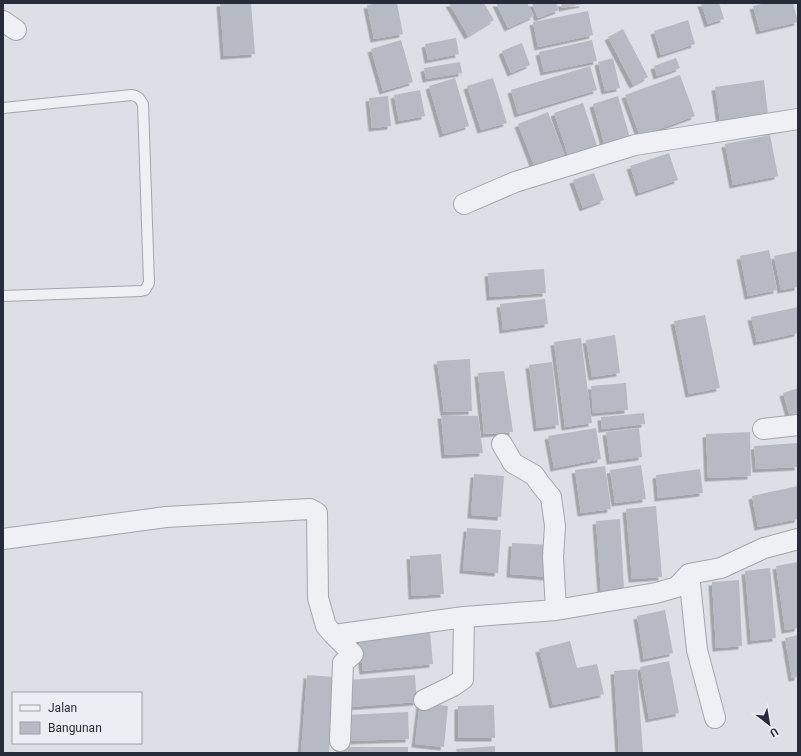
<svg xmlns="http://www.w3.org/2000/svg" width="801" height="756" viewBox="0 0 801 756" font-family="Roboto,sans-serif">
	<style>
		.building { fill: #b6bac4; filter: url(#shadow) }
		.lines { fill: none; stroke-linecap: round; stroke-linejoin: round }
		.lane-casing { stroke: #a2a6ae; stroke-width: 12 }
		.street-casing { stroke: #a2a6ae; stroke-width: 22 }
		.lane { stroke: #eef0f4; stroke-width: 10 }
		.street { stroke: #eef0f4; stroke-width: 20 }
	</style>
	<defs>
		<filter id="shadow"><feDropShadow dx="-3.5" dy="3.5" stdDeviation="0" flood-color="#0004"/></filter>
	</defs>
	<rect width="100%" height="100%" fill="#dcdfe5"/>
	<path class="building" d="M220,3H251L255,54L224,56Z
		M380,3H397L403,34L374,39L367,5Z
		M449,3H484L494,20L468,36Z
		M496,3H527L534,16L508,28Z
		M532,3H556L559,10L538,18Z
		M561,3H583V4L562,8Z
		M701,3H719L724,19L708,24Z
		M766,3H793L798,22L760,31L753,6Z
		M588,11L593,35L538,47L533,22Z
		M688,20L695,44L661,55L654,31Z
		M623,29L648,77L633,85L608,37Z
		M456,38L459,54L428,60L425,44Z
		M401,40L413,82L383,91L371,49Z
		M592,40L597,61L544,72L539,52Z
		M522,43L530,65L511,73L502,51Z
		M613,58L620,88L605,91L598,62Z
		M676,58L680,68L657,76L654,66Z
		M460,62L462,73L426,79L424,68Z
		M590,66L597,90L518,114L511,90Z
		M680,75L695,116L640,136L625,95Z
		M455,78L469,126L443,134L429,86Z
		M493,78L507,123L481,130L467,86Z
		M764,80L768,115L720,121L715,87Z
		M420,90L425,116L399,121L394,95Z
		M388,96L391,126L372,128L369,98Z
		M618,96L630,138L605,146L593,104Z
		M583,103L599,152L570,161L554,113Z
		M548,112L565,156L535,168L518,124Z
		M770,135L778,176L733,185L725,144Z
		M669,153L678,180L639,193L630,166Z
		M594,173L604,200L583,208L573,180Z
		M769,250L777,290L748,296L740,256Z
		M798,251V287L781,290L774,256Z
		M544,269L546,293L490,297L488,273Z
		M545,299L548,324L503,330L500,304Z
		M798,307V333L757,342L751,317Z
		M705,315L720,388L689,394L674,321Z
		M615,335L620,373L592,377L586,340Z
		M581,338L592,423L565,427L554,342Z
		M470,359L472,411L444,412L437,361Z
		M552,362L559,425L537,428L529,365Z
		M504,371L513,432L484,434L478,373Z
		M626,383L628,410L593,413L591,386Z
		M798,388V418L791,420L783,393Z
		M644,413L645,424L602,429L601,417Z
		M441,415L478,416L483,453L445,455Z
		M596,428L601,459L554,468L548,436Z
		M639,428L642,457L610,461L606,432Z
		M750,432L751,476L708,478L706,434Z
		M798,443V467L756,469L754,446Z
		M641,465L646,499L615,503L610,470Z
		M605,466L611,509L581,513L575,470Z
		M700,469L703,493L658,498L656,475Z
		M474,474L504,476L501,517L471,515Z
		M798,486V519L758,527L752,496Z
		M656,506L662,577L632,579L626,509Z
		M620,519L624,589L601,591L596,521Z
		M467,528L501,530L498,573L463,570Z
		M512,543L552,545L549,577L510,574Z
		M441,554L444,594L412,596L410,556Z
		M798,562V628L785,630L776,566Z
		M770,568L776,638L751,641L745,571Z
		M739,580L742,646L716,648L712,582Z
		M665,610L673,653L644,659L637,616Z
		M430,632L433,664L363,671L359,639Z
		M798,635V677L792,678L785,638Z
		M570,641L577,668L597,664L604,694L553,705L539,649Z
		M669,661L679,713L649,719L640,667Z
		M637,669L643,753H619L614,671Z
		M307,675L334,677L329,753H301Z
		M415,675L417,702L349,707L348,680Z
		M420,703L448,706L444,747L415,744Z
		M494,705L495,738H458V706Z
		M408,712L409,739L346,741L345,715Z
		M495,746V753H457L456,749Z
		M340,747H408V753H340Z"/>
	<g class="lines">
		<defs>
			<path id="lane" d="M3,108L132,95C138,96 140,99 143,104L149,283L145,290L141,291L3,296"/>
			<path id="street" d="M3,21L16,30
				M464,204L515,182L635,145L798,119
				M763,429L798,425
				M502,444L513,463L534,475L541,485L551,497L555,526L553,557L556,610
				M3,539L166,517L310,509L317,513L318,598L326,626L334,635L464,617L556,610L656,593L677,587L689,574L721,568L764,548L798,539
				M689,574L697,650L715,718
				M334,635L353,654L343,663L340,741
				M424,700L453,686L463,679L464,617"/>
		</defs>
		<use href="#lane" class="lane-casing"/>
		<use href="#street" class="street-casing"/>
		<use href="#lane" class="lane"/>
		<use href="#street" class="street"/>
	</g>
	<rect width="801" height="756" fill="none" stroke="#272c3a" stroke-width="8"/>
	<rect x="12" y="692" width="130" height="52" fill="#ebeef3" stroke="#9da0a9"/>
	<rect x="20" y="705" width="20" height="6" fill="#eef0f4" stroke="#9da0a9"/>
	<text x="48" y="712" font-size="12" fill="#272c3a">Jalan</text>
	<rect x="20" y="722" width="20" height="12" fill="#b6bac4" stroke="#9da0a9"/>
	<text x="48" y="732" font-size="12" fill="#272c3a">Bangunan</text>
	<g transform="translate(769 724) rotate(149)" stroke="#ebeef3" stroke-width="3" paint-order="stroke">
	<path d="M0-3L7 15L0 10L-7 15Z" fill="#272c3a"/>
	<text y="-6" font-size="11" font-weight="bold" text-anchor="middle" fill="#272c3a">U</text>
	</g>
</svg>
